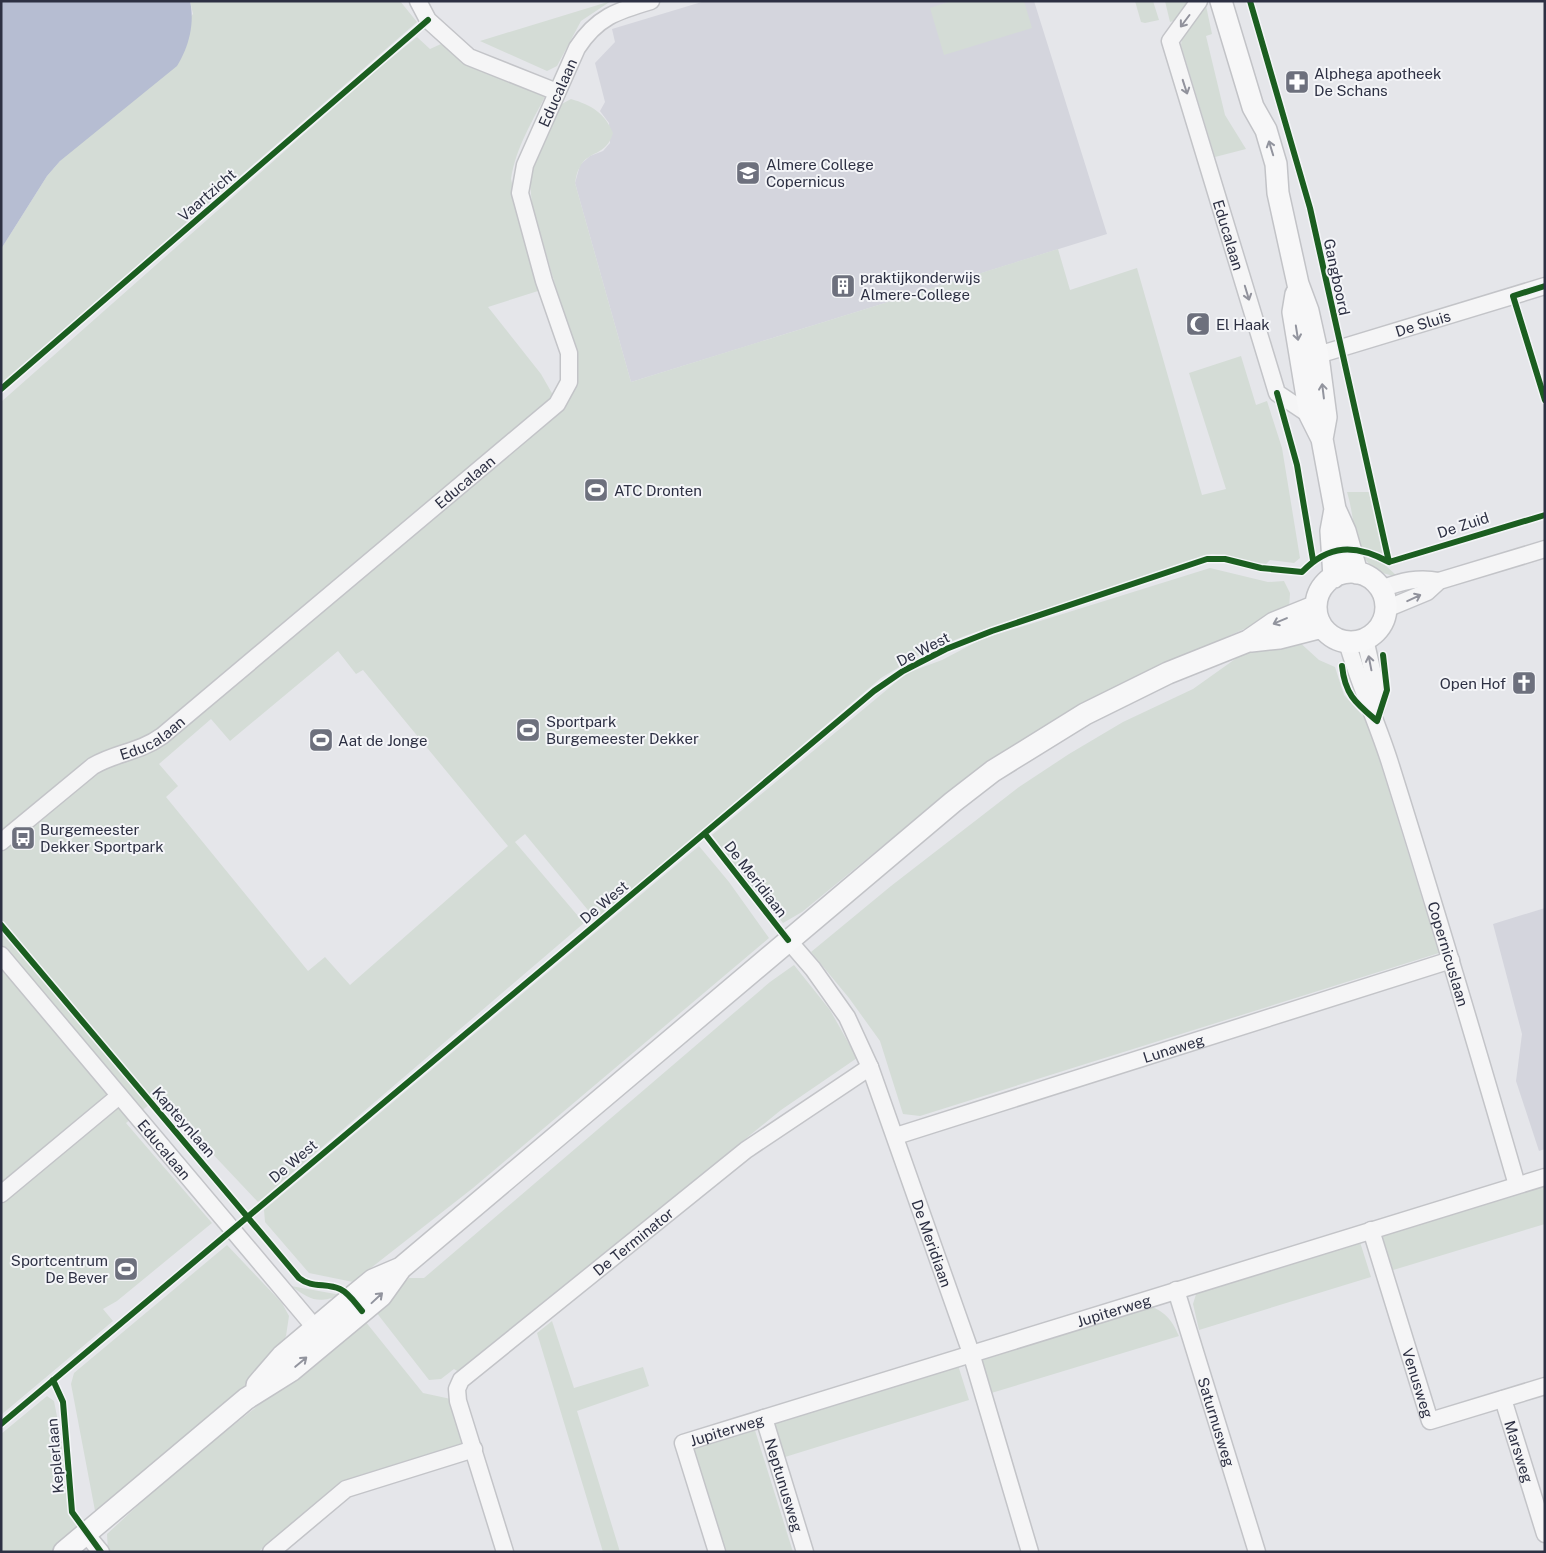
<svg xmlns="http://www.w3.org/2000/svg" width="1546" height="1553" viewBox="0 0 1546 1553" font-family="'Public Sans',sans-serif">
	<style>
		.built { fill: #d4d5dd }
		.green { fill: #d4dcd6; fill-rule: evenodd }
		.water { fill: #b6bdd2 }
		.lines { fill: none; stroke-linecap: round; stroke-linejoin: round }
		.minor-casing { stroke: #c3c4c8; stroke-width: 19 }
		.major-casing { stroke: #c2c3c7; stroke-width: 24 }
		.minor { stroke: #f5f5f6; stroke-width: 16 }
		.major { stroke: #f7f7f8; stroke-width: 21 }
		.cycleway-casing { stroke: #f4f5f8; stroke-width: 9 }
		.cycleway { stroke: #1b5e20; stroke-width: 6 }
		.oneway { stroke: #91929c }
		.oneway2 { stroke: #92949e }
		.labels { text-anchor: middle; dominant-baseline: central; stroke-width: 4; stroke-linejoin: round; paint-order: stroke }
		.poi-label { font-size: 15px; fill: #2d3043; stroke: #f4f5f8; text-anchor: start }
		.street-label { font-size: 15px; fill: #2d3043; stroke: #f4f5f8 }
	</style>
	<rect width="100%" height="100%" fill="#e5e6ea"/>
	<path class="built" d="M705,1H1034L1107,234L631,382L575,183L580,165L590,156L603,151L610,143L609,123L600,111L605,102L595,63L615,42L612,29Z
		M1545,908V1149L1539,1151L1516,1081L1522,1034L1493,924Z"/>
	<path class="green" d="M190,1H400L417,22L1,384V249L47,176L60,161L193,14Z
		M611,1L581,21L557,66L547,71L480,41Z
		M951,1H1024L1032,28L944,55L930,8Z
		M1135,1H1153L1159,20L1145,23L1141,22Z
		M1165,1H1193L1180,19L1170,22Z
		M1205,1L1212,34L1206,36L1225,115L1246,149L1215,157L1181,45L1182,38Z
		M417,37L430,49L441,44L548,91C533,120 516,147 511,179L538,291L488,307L541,374L561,409L568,403L575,382L566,323L532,204L530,184L532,160L558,106L571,99C591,105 605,113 613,133C606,157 588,150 580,167C577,171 576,178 575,183L631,382L1058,249L1070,290L1137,268L1202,495L1226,489L1189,373L1241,356L1256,405L1267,401L1282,448L1300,558L1294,563L1270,560L1265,565L1212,554L967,635L921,654L881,678L600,917L592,915L525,834L515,842L584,923L258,1202L159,1097L126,1123L212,1223L117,1301L103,1309L113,1321L1,1415V402L380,67ZM338,651L356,674L363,670L508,846L350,985L325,957L308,971L166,797L178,786L159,764L211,719L230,741Z
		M1347,492H1371L1385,565L1397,576C1350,571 1358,527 1347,492Z
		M1210,568L1268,582L1284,581L1290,593L1289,609L1137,677L1063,719L951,790L802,912L783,923L750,885L712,835L907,673L942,660L982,639Z
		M1296,639L1319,660L1335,667L1344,695L1362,715L1369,726L1439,953L920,1116L903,1114L880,1041L849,998L811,952L891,886L1019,787L1069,754L1123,722L1193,689L1245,652Z
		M699,846L729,882L769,938L473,1188L353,1282L309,1273L265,1222L264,1210Z
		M794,965L830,1010L857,1058L781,1110L459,1372L454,1369L441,1379L429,1380L376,1312L409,1278H424L770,982Z
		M1545,1186V1224L1390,1271L1380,1236Z
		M1360,1242L1371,1277L1199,1330L1193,1304L1197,1291Z
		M227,1245L282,1303L289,1316L286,1336L272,1360L222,1409L96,1516L71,1384L74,1373Z
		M291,1286L341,1295C317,1304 311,1300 291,1286Z
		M1148,1305C1165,1312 1171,1318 1179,1336L988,1394L977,1357Z
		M365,1321L423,1393L451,1399L463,1444L339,1483L258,1552H108L107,1534L174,1472Z
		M552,1321L574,1388L643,1367L649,1386L577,1411L620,1552H603L537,1333Z
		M957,1362L969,1400L785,1457L773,1418Z
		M47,1396L54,1401L79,1530L53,1552H1V1434Z
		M753,1424L793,1552H725L692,1442Z"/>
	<path class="water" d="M1,1H190C195,23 189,47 177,66L60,161L47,176L1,249Z"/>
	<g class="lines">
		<defs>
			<g id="minor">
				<path d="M418,1L428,20L469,57L557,92"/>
				<path id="s1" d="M1199,1L1170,41L1277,393L1310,415"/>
				<path id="s2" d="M1308,358L1545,286"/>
				<path d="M1381,589C1402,581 1418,577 1439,581"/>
				<path d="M1386,609L1427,592L1439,581L1545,549"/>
				<path d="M1365,639L1374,678L1376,709"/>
				<path id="s3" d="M1347,642C1359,684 1377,722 1390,763C1434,903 1476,1044 1517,1185"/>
				<path id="s4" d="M1,842L93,766C117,752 138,753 162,736L557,404L569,382V353L544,281L520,193L525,165L577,48C597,17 617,11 651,1"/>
				<path id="s5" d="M788,940L813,969L847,1017L870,1067L971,1353L1030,1552"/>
				<path id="s6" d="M1,955L322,1336"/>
				<path id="s7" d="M896,1136L1451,960"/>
				<path d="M1,1194L119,1096"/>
				<path id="s8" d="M1371,1230L1430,1421L1545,1386"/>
				<path id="s9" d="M1176,1290L1257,1552"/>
				<path id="s10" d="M1503,1399L1545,1534"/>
				<path id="s11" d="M764,1418L805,1552"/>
				<path d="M86,1534L101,1552"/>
				<path d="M271,1552L346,1489L474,1449"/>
				<path id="s12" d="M505,1552L458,1401L457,1389L461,1380L746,1150L870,1067"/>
				<path id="s13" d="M717,1552L683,1443L1545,1177"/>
			</g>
			<path id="major" d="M1221,1L1253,107L1266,130L1276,164L1278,193L1298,284L1308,311L1318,356L1326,417L1322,439
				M1296,294L1293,312L1310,415L1322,439L1335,509L1345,531L1357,573
				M1316 607a35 35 0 1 1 70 0a35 35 0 1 1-70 0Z
				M1334,577L1331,531L1335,509
				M1251,641L1279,638L1322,627
				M257,1385L282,1356L351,1298L373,1280L401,1268
				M64,1552L246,1399L292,1370L381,1296L401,1268L953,802L993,771L1085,714L1168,673L1248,641L1274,623L1316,606"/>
		</defs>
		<use href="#minor" class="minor-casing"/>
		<use href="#major" class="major-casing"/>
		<use href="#minor" class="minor"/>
		<use href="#major" class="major"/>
		<defs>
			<path id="cycleway" d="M1250,1L1310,208L1389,562
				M1545,286L1513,296L1545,400
				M1,389L428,20
				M1277,393L1297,465L1313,560
				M1389,562L1545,515
				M1342,666C1345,695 1356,703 1377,721L1387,690L1383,655
				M705,834L788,940
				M1,925L299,1278C311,1288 327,1283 340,1289C349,1293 356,1304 362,1311
				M53,1380L63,1402L72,1512L101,1552
				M1,1424L874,691L903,671L946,649L992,631L1207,559H1225L1261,568L1302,572C1329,544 1355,544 1389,562"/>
		</defs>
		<use href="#cycleway" class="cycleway-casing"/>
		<use href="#cycleway" class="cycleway"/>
	</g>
	<defs><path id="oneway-shaft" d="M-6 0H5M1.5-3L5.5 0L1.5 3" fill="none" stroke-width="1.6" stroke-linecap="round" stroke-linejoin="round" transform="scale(1.25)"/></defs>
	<g class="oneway">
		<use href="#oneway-shaft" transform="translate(1185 21) rotate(127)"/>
		<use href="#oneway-shaft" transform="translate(1185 87) rotate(72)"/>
		<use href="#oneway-shaft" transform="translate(1247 293) rotate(73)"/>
		<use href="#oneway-shaft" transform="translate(1414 598) rotate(-25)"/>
		<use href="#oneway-shaft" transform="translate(1370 663) rotate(-101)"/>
	</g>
	<g class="oneway2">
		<use href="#oneway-shaft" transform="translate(1271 148) rotate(-107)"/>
		<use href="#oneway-shaft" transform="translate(1297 333) rotate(81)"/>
		<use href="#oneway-shaft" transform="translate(1323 391) rotate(-97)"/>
		<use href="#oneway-shaft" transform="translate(1280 621) rotate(157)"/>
		<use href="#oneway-shaft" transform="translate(377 1298) rotate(-43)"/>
		<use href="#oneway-shaft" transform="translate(301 1362) rotate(-40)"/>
	</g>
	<defs>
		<symbol id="pharmacy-square" viewBox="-11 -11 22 22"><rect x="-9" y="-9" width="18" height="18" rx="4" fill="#6d707d" stroke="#f4f5f8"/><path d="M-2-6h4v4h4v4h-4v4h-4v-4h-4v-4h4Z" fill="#fff"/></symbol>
		<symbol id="school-square" viewBox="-11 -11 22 22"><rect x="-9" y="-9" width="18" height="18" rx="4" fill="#6d707d" stroke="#f4f5f8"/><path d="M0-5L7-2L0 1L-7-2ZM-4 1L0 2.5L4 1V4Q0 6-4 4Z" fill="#fff"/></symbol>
		<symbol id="building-square" viewBox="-11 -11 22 22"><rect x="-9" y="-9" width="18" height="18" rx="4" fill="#6d707d" stroke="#f4f5f8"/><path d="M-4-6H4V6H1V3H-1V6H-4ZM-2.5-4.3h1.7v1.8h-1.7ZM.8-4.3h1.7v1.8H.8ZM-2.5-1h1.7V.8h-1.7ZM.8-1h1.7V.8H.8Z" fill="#fff"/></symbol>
		<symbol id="mosque-square" viewBox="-11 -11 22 22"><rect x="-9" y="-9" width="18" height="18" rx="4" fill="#6d707d" stroke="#f4f5f8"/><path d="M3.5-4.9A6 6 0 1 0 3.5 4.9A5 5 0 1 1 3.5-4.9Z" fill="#fff"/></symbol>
		<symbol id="stadium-square" viewBox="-11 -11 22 22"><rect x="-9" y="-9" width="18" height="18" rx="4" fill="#6d707d" stroke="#f4f5f8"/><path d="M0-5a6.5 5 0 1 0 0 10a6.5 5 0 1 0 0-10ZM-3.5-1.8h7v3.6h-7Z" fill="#fff"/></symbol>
		<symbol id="church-square" viewBox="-11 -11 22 22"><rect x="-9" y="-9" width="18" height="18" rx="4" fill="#6d707d" stroke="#f4f5f8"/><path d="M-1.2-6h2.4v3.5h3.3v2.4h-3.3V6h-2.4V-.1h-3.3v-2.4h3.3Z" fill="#fff"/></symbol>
		<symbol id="bus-square" viewBox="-11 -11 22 22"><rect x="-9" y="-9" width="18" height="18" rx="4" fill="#6d707d" stroke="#f4f5f8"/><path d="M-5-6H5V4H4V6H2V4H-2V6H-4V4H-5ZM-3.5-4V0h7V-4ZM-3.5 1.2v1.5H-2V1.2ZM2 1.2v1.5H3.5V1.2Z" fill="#fff"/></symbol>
	</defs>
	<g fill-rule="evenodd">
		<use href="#pharmacy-square" x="1283" y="68" width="28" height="28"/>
		<use href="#school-square" x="734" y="159" width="28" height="28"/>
		<use href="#building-square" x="829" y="272" width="28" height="28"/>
		<use href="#mosque-square" x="1184" y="310" width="28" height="28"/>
		<use href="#stadium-square" x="582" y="476" width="28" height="28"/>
		<use href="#church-square" x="1510" y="669" width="28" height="28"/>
		<use href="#stadium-square" x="514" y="716" width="28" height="28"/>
		<use href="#stadium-square" x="307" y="726" width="28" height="28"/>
		<use href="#bus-square" x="9" y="824" width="28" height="28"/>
		<use href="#stadium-square" x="112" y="1255" width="28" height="28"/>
	</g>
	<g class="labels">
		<g class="poi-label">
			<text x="1314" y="73">Alphega apotheek<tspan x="1314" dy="17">De Schans</tspan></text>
			<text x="766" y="164">Almere College<tspan x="766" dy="17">Copernicus</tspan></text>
			<text x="860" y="277">praktijkonderwijs<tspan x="860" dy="17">Almere-College</tspan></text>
			<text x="1216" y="324">El Haak</text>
			<text x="614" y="490">ATC Dronten</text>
			<text x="1506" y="683" text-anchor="end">Open Hof</text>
			<text x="546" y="721">Sportpark<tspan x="546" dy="17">Burgemeester Dekker</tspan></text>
			<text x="338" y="740">Aat de Jonge</text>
			<text x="40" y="829">Burgemeester<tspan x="40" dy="17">Dekker Sportpark</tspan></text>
			<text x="108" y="1260" text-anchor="end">Sportcentrum<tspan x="108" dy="17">De Bever</tspan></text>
		</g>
		<g class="street-label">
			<text stroke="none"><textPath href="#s4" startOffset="1040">Educalaan</textPath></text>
			<text transform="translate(207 195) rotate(-41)">Vaartzicht</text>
			<text stroke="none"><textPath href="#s1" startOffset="252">Educalaan</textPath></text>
			<text transform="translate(1337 277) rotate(78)">Gangboord</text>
			<text stroke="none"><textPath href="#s2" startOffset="120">De Sluis</textPath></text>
			<text stroke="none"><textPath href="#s4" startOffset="590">Educalaan</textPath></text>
			<text transform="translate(1463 525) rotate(-18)">De Zuid</text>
			<text transform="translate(923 649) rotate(-27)">De West</text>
			<text stroke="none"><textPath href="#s4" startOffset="185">Educalaan</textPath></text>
			<text transform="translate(756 879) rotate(52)">De Meridiaan</text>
			<text transform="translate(604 902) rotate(-40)">De West</text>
			<text stroke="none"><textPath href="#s3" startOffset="328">Copernicuslaan</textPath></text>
			<text stroke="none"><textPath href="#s7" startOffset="291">Lunaweg</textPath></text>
			<text transform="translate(184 1122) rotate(49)">Kapteynlaan</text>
			<text stroke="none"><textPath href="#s6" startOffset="254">Educalaan</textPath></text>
			<text transform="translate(293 1161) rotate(-40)">De West</text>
			<text stroke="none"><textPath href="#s12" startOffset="401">De Terminator</textPath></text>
			<text stroke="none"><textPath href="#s5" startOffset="339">De Meridiaan</textPath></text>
			<text stroke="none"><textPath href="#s13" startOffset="565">Jupiterweg</textPath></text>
			<text stroke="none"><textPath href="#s8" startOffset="160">Venusweg</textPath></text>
			<text stroke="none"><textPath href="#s9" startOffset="138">Saturnusweg</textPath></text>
			<text stroke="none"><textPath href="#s13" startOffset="160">Jupiterweg</textPath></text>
			<text stroke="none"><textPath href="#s10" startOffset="55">Marsweg</textPath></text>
			<text transform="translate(55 1456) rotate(-95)">Keplerlaan</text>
			<text stroke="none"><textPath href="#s11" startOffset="70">Neptunusweg</textPath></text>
		</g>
	</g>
	<rect width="1546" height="1553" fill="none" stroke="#2d3043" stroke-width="5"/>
</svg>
